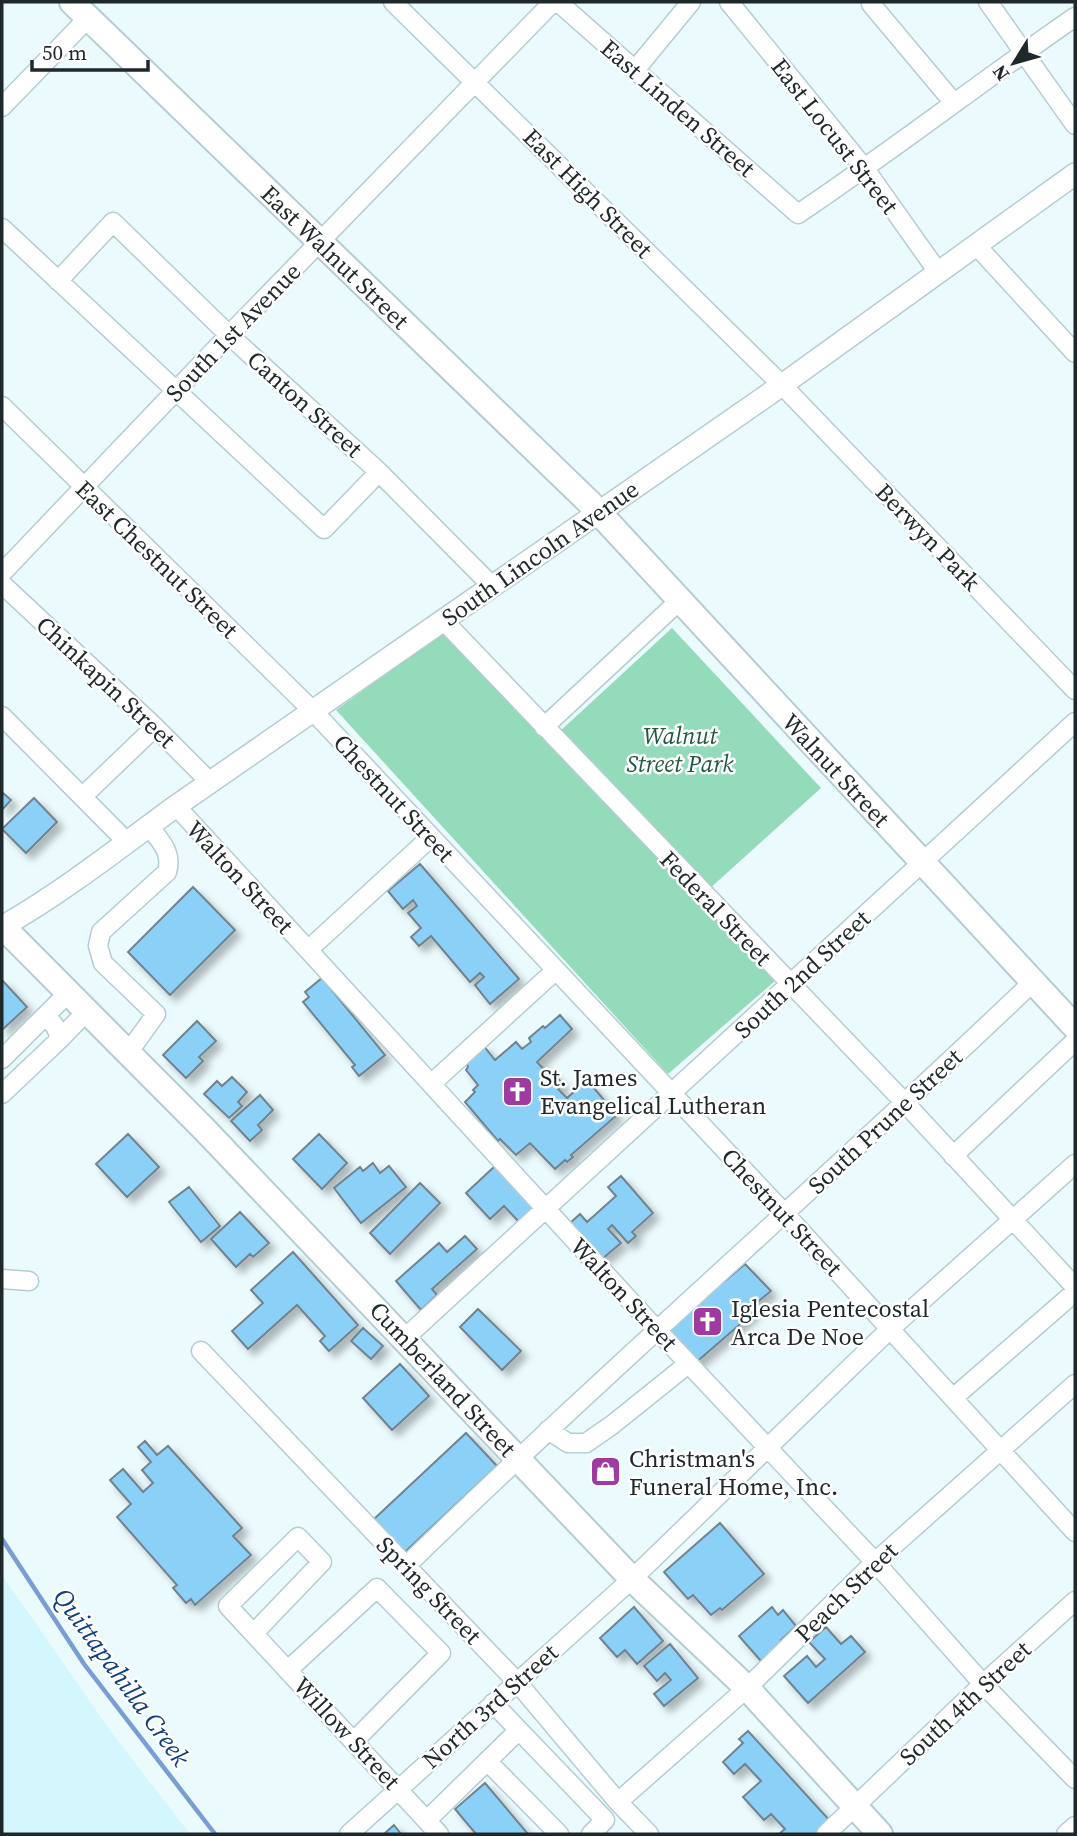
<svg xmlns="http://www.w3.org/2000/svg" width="1077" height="1836" viewBox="0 0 1077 1836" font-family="'Source Serif 4',serif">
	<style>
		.built { fill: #d4f7fe }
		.green { fill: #93dbba }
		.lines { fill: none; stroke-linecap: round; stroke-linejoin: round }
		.stream { stroke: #799ed3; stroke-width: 4.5 }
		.building { fill: #8bd0f7; stroke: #71838f; stroke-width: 2; filter: url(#shadow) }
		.minor-casing { stroke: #b4cdd2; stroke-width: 21 }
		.major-casing { stroke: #b4cdd2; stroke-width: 24 }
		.highway-casing { stroke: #b4cdd2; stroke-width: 28 }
		.minor { stroke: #fff; stroke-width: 18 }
		.major { stroke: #fff; stroke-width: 21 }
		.highway { stroke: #fff; stroke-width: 24 }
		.labels { text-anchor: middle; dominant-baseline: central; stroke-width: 5; stroke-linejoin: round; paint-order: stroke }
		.street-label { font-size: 24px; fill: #1f292b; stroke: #fff }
		.park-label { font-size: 24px; font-style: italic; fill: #1f5942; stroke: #fff }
		.poi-label { font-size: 24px; fill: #1f292b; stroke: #fff; text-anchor: start }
		.water-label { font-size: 26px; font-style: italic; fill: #0e3f7e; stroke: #fff }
	</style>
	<defs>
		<filter id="shadow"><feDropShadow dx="6" dy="6" stdDeviation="3.5" flood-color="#0004"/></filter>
	</defs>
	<rect width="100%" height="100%" fill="#ebfafd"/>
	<path class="built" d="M2,1575L112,1733L190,1834H2Z"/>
	<path class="green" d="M672,628L821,788L709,889L558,733Z
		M448,629L775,981L668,1074L336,710Z"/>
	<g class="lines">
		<path class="stream" d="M2,1539L84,1664L215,1834"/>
	</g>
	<path class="building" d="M2,792L11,800L2,810Z
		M34,798L57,822L26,853L2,829Z
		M420,864L519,979L490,1004L475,985L484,977L480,973L470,982L431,936L419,946L411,937L421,928L408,913L417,906L413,900L403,909L388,891Z
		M193,887L235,930L170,995L128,952Z
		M322,978L385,1055L359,1076L352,1067L355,1065L303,1002L309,997L305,992Z
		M2,980L27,1007L2,1030Z
		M560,1015L572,1029L537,1062L550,1076L553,1073L563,1084L558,1089L567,1098L587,1080L617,1115L571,1155L573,1157L567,1162L565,1160L555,1169L530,1143L516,1155L500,1139L498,1141L465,1102L475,1092L473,1090L478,1085L466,1070L468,1067L466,1061L483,1045L495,1060L516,1042L522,1049L531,1042L529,1038L543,1026L545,1028Z
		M197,1021L216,1041L199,1057L203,1061L186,1078L163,1055Z
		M232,1077L247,1092L238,1102L242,1106L229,1118L204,1094L217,1081L222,1086Z
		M260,1095L273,1110L258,1125L262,1130L250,1141L231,1121Z
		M128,1134L159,1167L127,1197L96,1164Z
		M319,1134L347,1163L322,1189L293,1159Z
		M373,1163L380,1173L389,1166L406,1187L361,1223L334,1188L360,1167L363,1171Z
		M495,1166L535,1210L520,1223L504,1206L490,1219L466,1193Z
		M621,1176L653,1213L632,1232L636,1236L628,1243L612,1225L608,1229L621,1243L602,1259L570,1223L580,1214L587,1222L616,1196L608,1187Z
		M420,1183L440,1203L390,1254L370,1233Z
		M189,1187L220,1226L201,1242L169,1202Z
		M240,1212L269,1243L253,1257L250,1254L236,1267L211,1239Z
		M465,1236L477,1249L432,1289L437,1295L421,1310L396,1281L439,1243L447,1252Z
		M293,1252L358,1325L329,1351L320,1341L325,1336L297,1305L248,1349L232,1331L263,1303L251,1290Z
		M745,1264L771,1291L749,1309L753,1313L693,1365L664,1331L722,1277L725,1281Z
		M478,1309L521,1351L502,1370L460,1327Z
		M363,1328L383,1346L371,1359L351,1341Z
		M400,1364L429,1396L392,1430L363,1398Z
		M466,1433L497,1466L405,1552L374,1519Z
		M145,1441L157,1455L168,1446L242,1528L233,1536L251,1555L195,1605L191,1599L186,1603L173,1588L177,1585L117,1517L131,1504L110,1480L123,1469L143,1492L153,1483L142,1470L151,1462L138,1447Z
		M720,1523L764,1574L722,1610L720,1608L711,1615L693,1595L688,1599L664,1572Z
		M634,1607L663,1641L637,1664L625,1650L617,1657L600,1638Z
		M772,1607L778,1615L783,1610L796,1626L781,1640L785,1645L773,1651L761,1661L739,1636Z
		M826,1627L841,1644L851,1636L865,1652L808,1703L784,1676L807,1656L816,1667L825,1659L809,1642Z
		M670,1644L698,1678L664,1706L654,1694L671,1680L665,1673L657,1681L644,1666Z
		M748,1731L831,1822L817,1834H779L785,1829L771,1814L764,1820L743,1797L761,1781L745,1764L734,1774L723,1762L743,1743L739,1739Z
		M485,1783L528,1834H476L455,1809Z
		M394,1825L401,1834H384Z"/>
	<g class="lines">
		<defs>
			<path id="minor" d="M393,2L782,385L1075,690
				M558,2L798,214C892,151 982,81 1075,17
				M729,2L865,169L938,272
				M988,2L1075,125
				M871,4L954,103
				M635,70L691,2
				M2,107L89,17
				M2,228L324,529L379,472
				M976,245L1075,353
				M58,281L113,222L229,335L379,472L492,586
				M2,406L313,711L785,1214L1075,1532
				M2,573L229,335L553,2
				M2,584L155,727L210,782
				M443,620L906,1104L1075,1287
				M2,716L127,842
				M544,727L679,601
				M83,796L155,727
				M176,806L656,1329L875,1562L983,1684L1075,1779
				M308,950L431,837
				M59,1040L87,1011
				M128,1053L156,1014L103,963L98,946L101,932L167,872C173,852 160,841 149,826
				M2,1059L68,993
				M431,1084L556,970
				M2,1094L59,1040C59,1030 53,1020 43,1018
				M953,1156L1075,1041
				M2,1279L29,1281
				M405,1338L1075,722
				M201,1351L517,1682L618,1802L649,1834
				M953,1398L1075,1292
				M548,1430L568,1443H586L612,1425L688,1364
				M406,1566C611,1367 827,1179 1034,981
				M254,1633L322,1562L298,1537L228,1606L439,1834
				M288,1670L377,1588L441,1653L354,1741
				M493,1703L605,1820L591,1834
				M488,1762L559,1834
				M618,1802L747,1688L875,1562L1075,1384
				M427,1820L519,1730
				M349,1834L632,1579L890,1329L1075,1164
				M826,1834L983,1684L1075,1601
				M1066,1834L1075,1826"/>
			<path id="major" d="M2,927C63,892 119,848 176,806L782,385L1075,174"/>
			<path id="highway" d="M72,2L591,504L1075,1027
				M2,926L205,1130L632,1579L747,1688L880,1834"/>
		</defs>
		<use href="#minor" class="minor-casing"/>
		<use href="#major" class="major-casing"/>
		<use href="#highway" class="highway-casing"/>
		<use href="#minor" class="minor"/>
		<use href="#major" class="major"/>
		<use href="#highway" class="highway"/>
	</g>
	<defs>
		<symbol id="church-square" viewBox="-11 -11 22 22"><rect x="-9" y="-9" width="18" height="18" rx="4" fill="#9f3ba0" stroke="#fff"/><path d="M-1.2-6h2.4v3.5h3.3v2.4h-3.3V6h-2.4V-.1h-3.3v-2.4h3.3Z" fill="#fff"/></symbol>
		<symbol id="shop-square" viewBox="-11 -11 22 22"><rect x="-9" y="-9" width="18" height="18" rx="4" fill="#9f3ba0" stroke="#fff"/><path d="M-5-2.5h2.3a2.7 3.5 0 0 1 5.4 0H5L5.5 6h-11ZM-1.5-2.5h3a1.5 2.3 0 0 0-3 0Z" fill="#fff"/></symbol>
	</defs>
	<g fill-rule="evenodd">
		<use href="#church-square" x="500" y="1074" width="35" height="35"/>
		<use href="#church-square" x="690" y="1304" width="35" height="35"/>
		<use href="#shop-square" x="588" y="1454" width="35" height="35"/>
	</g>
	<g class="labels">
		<g class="street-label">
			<text transform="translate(678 108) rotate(41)">East Linden Street</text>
			<text transform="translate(835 136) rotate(52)">East Locust Street</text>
			<text transform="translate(588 193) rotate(45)">East High Street</text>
			<text transform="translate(335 257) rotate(44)">East Walnut Street</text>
			<text transform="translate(233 332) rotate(-46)">South 1st Avenue</text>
			<text transform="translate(305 404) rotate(42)">Canton Street</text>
			<text transform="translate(928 537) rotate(46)">Berwyn Park</text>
			<text transform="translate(540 553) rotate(-35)">South Lincoln Avenue</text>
			<text transform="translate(157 559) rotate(44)">East Chestnut Street</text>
			<text transform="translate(106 682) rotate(43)">Chinkapin Street</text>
			<text transform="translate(836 770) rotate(47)">Walnut Street</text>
			<text transform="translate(394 798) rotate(47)">Chestnut Street</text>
			<text transform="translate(240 877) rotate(47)">Walton Street</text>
			<text transform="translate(716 908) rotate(46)">Federal Street</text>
			<text transform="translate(802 974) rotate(-43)">South 2nd Street</text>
			<text transform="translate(885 1121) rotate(-43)">South Prune Street</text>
			<text transform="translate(782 1212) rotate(47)">Chestnut Street</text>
			<text transform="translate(624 1294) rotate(47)">Walton Street</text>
			<text transform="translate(443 1379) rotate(47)">Cumberland Street</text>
			<text transform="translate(429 1590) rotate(46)">Spring Street</text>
			<text transform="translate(846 1592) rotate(-44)">Peach Street</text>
			<text transform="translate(965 1703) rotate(-43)">South 4th Street</text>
			<text transform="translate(490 1706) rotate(-42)">North 3rd Street</text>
			<text transform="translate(347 1733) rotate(47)">Willow Street</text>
		</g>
		<g class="park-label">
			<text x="680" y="735">Walnut<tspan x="680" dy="28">Street Park</tspan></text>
		</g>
		<g class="poi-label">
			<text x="540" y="1077">St. James<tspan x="540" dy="28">Evangelical Lutheran</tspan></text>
			<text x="731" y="1308">Iglesia Pentecostal<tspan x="731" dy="28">Arca De Noe</tspan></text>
			<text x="629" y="1458">Christman's<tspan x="629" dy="28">Funeral Home, Inc.</tspan></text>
		</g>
		<g class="water-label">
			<text transform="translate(122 1677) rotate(54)">Quittapahilla Creek</text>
		</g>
	</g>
	<rect width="1077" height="1836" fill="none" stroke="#1f292b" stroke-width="7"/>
	<g transform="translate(1014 63) rotate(233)" stroke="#ffffff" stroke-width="5" paint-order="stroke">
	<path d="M0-5L12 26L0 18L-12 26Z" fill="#1f292b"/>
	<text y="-10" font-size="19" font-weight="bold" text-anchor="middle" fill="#1f292b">N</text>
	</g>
	<path d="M32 60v10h116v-10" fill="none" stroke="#1f292b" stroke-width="3.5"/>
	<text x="42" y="60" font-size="21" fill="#1f292b" stroke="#ffffff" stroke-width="5" paint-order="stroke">50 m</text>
</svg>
